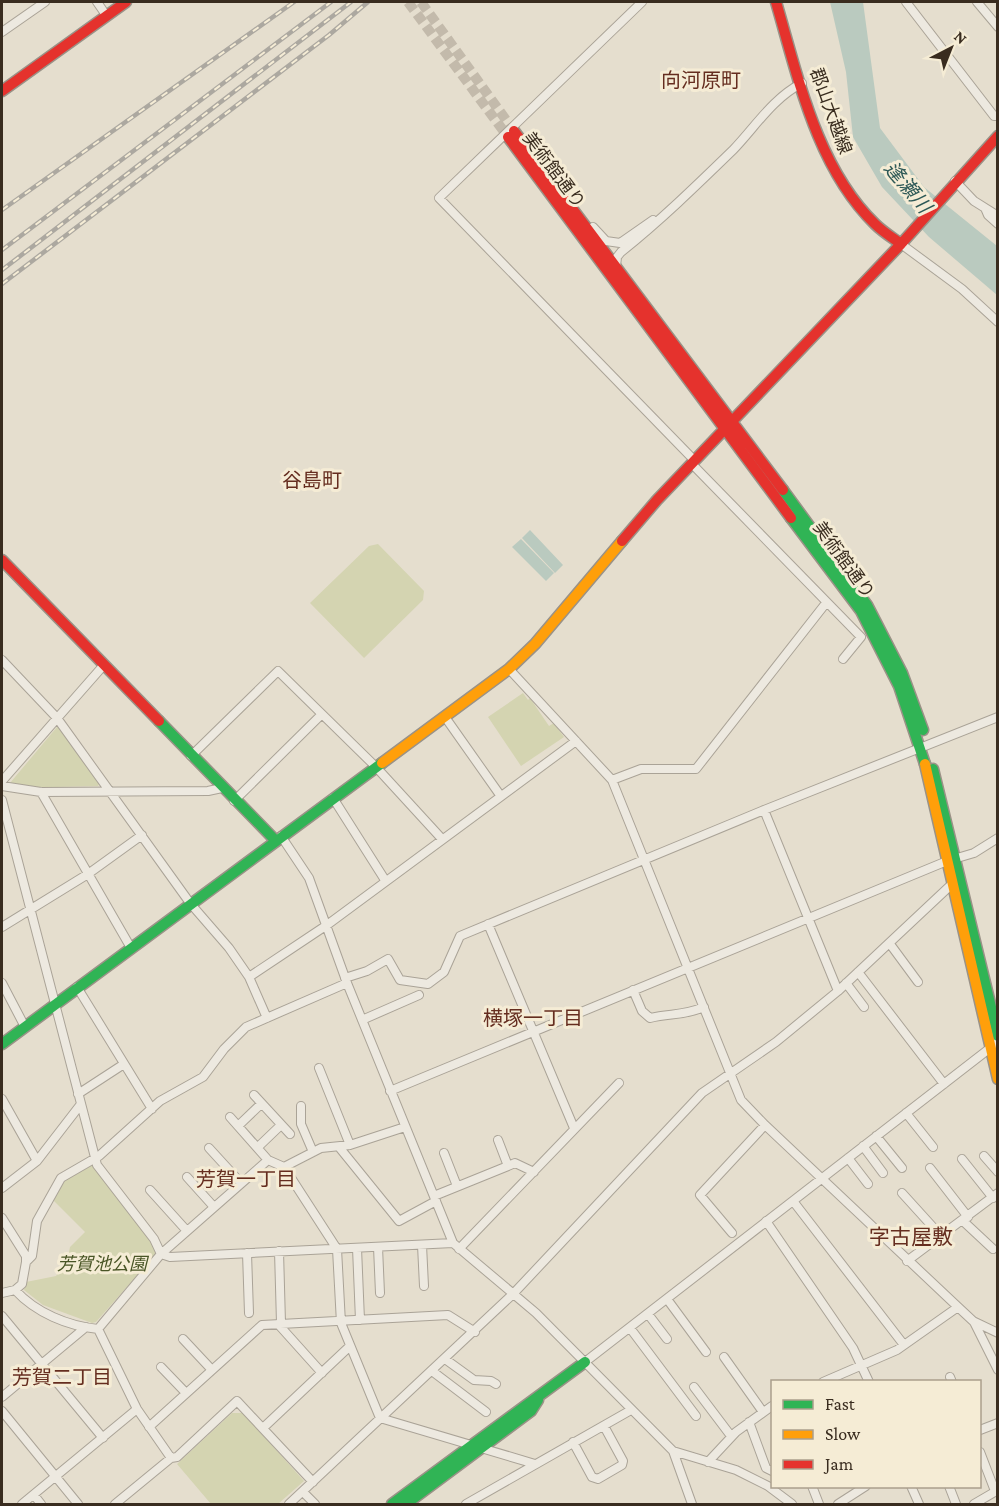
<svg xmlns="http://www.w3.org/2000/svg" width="999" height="1506" viewBox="0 0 999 1506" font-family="'Crimson Pro','Noto Sans JP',serif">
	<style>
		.green { fill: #d4d4b1 }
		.water { fill: #bacabf }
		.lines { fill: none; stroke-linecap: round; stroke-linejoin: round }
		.secondary-tunnel { stroke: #c3baab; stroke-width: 10; stroke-dasharray: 10 5; stroke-linecap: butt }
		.street-casing { stroke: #aaa397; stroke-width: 10 }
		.fast-casing { stroke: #9a9287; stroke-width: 13 }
		.slow-casing { stroke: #9a9287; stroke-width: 13 }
		.jam-casing { stroke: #9a9287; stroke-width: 13 }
		.street { stroke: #ede9e0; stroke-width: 8 }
		.fast { stroke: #30b455; stroke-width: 10 }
		.slow { stroke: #ff9f0a; stroke-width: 10 }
		.jam { stroke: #e5322d; stroke-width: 10 }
		.rail-casing { stroke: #aca8a0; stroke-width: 4.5 }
		.rail { stroke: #f5ecd5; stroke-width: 2; stroke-dasharray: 7; stroke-linecap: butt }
		.labels { text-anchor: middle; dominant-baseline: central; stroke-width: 6; stroke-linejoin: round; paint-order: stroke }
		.street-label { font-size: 18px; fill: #392c1f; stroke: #f5ecd5 }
		.park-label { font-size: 18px; font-style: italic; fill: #495526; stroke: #f5ecd5 }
		.neighbourhood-label { font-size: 20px; fill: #652d1f; stroke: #f5ecd5 }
		.water-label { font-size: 20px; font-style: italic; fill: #2e5956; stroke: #f5ecd5 }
		.quarter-label { font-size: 21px; fill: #652d1f; stroke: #f5ecd5 }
	</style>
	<rect width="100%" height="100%" fill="#e5dece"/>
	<path class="green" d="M378,544L424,591L423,600L364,658L310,603L369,546Z
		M523,693L528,700L530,698L549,726L554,723L564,737L521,766L488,717Z
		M57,727H60L100,783L98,786L14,788L10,783Z
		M92,1162L157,1249L156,1254L96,1322L92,1323L43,1305L24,1290L26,1282L56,1276L67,1262L70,1247L85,1232L51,1198L61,1178Z
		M232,1413H243L304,1481L278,1504H211L177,1464Z"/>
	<path class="water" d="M830,2H863L880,128L924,187L997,246V295L929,237L882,187L853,137L846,72Z
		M530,530L563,565L555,573L522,538Z
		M521,539L554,573L546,581L512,547Z"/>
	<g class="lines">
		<path class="secondary-tunnel" d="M408,2L508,137
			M421,2L514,131"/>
		<defs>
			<path id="street" d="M97,2L106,15
				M642,2L439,198L695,461
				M906,2L994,116H998
				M977,2L998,27
				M2,32L45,2
				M955,181L974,201L998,216
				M985,208L988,215L998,224
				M593,227L606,241L620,243L653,220
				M901,244L962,289L998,322
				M616,267L617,257L621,252C660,221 697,185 733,150C756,126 772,99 802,83
				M692,464L861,637L843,659
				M2,660L57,718L190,903L229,948L249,977L267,1018
				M509,669L612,780L741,1100L765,1125L958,1307L973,1321L998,1333
				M445,717L500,795
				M191,756L278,671L376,767L442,839
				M612,780L641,769H696L826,603
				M2,781L103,666
				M2,786L41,792L208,791L222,788
				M41,792L131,948
				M333,798L385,880
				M2,800L97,1165L154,1239L161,1254
				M234,801L321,715
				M764,810L838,991
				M281,836L309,878L347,983L453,1243L536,1313L673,1451L736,1470L768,1486L792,1504
				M488,924L574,1128
				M2,927L88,874L142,835
				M890,944L918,982
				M858,972L944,1084
				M249,977L327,925L576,741
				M345,978L367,971L388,959L400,980L428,984L444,972L460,936L764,810L998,717
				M2,983L25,1027
				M846,983L864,1007
				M77,987L152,1109
				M633,990L642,1011L650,1018C671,1013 683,1016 704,1007
				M362,1020L419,995
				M319,1068L350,1145
				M390,1091L947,861L974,853L998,838
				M78,1094L124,1064
				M254,1095L290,1134
				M2,1099L37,1161
				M301,1106V1124L313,1152
				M906,1113L933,1147
				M230,1117L268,1160
				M238,1126L261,1104
				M876,1136L902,1168
				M863,1146L883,1173
				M258,1147L281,1125
				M339,1147L399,1221L436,1201
				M209,1148L241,1183
				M444,1153L457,1186
				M984,1156L998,1172
				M848,1158L868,1184
				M962,1159L993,1198
				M508,1166L515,1163L534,1172
				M284,1167L321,1148L350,1145L405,1127
				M930,1168L968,1217
				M187,1177L214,1207
				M2,1188L37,1161L81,1104
				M150,1190L187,1231
				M902,1193L941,1236
				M434,1196L508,1166L498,1140
				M793,1201L904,1345
				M2,1218L26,1256V1262
				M766,1221L853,1348L869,1382
				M963,1221L993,1249
				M732,1233L700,1195L765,1125
				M422,1245L424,1286
				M378,1247L380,1293
				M357,1248L360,1320
				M459,1249L619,1083
				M279,1251L281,1323
				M247,1253L249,1313
				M161,1254L170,1257L453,1243
				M907,1261L998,1193
				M15,1290L22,1284L26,1262L32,1256L37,1221L61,1178L99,1156L160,1101L203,1077L224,1049L246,1027L347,983
				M2,1293L15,1290C36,1313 68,1326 98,1329
				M667,1299L706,1352
				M648,1314L667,1339
				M2,1316L103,1438
				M974,1322L998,1370
				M278,1324L322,1373
				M630,1328L696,1416
				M98,1329L161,1254L268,1160L284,1167L337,1249L341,1323L380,1418L535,1464
				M98,1329L137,1409L171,1458
				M183,1339L212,1370
				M724,1357L763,1412
				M445,1359L474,1380L491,1381L496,1384
				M585,1362L998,1042
				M161,1367L186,1393
				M432,1371L486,1412
				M950,1377L952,1382
				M823,1382L897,1350L958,1307
				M694,1387L731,1436
				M2,1397L86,1327
				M2,1411L78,1504
				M749,1422L766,1468L772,1471
				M149,1427L262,1325L448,1315L475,1332
				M263,1428L350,1346
				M980,1430L998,1423
				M573,1442L592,1477L598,1479L622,1465L623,1461L604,1426
				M673,1451L692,1504
				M980,1452L995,1491
				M708,1462L736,1432L772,1406
				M812,1486L819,1504
				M911,1486L919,1504
				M949,1486L956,1504
				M303,1492L315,1504
				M34,1495L41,1504
				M22,1504L137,1409
				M115,1504L171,1458L177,1457L237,1401L313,1482
				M289,1504L513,1294L702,1093L776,1042L838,991L952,884
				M466,1504L631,1410
				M838,1504L866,1486
				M974,1504L998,1490"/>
			<path id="fast" d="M783,490L867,605L902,673L923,730
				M791,518L861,611L899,686L925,764
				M159,721L275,840
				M933,769L998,1036
				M2,1044L382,763
				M392,1504L585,1362
				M406,1504L531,1411L538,1400"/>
			<path id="slow" d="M382,763L509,669L535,644L622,541
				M925,764L998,1079"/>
			<path id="jam" d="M776,2C798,77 817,168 875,224C883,232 893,238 901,244L998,136
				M2,91L126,2
				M514,131L783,490
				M508,137L791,518
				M622,541L657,500L901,244
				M2,560L159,721"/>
		</defs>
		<use href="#street" class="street-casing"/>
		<use href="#fast" class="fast-casing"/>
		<use href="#slow" class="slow-casing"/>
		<use href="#jam" class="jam-casing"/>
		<use href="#street" class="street"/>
		<use href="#fast" class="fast"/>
		<use href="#slow" class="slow"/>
		<use href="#jam" class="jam"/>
		<defs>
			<path id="rail" d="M2,210L294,2
				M2,250L331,2
				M2,270L351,2
				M2,284L329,35L368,2"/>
		</defs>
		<use href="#rail" class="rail-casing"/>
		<use href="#rail" class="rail"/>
	</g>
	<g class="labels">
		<g class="street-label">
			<text transform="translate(831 111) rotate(70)">郡山大越線</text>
			<text transform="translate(554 170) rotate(53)">美術館通り</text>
			<text transform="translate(844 560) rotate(54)">美術館通り</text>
		</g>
		<g class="park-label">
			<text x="102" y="1264">芳賀池公園</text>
		</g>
		<g class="neighbourhood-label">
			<text x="701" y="80">向河原町</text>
			<text x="312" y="480">谷島町</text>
			<text x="533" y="1018">横塚一丁目</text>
			<text x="246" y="1179">芳賀一丁目</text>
			<text x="62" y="1377">芳賀二丁目</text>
		</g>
		<g class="water-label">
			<text transform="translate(908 187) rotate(50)">逢瀬川</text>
		</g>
		<g class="quarter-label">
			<text x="911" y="1237">字古屋敷</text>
		</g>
	</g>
	<rect width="999" height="1506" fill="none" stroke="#392c1f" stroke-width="6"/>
	<rect x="771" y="1380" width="210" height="108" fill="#f5ecd5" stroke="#aa9f8c" stroke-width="1.5"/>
	<rect x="783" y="1400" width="30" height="9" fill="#30b455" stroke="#aa9f8c" stroke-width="1.5"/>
	<text x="825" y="1410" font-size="18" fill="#392c1f">Fast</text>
	<rect x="783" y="1430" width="30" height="9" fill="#ff9f0a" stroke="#aa9f8c" stroke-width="1.5"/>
	<text x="825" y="1440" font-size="18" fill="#392c1f">Slow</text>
	<rect x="783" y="1460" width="30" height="9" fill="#e5322d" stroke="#aa9f8c" stroke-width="1.5"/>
	<text x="825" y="1470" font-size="18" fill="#392c1f">Jam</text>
	<g transform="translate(951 48) rotate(42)" stroke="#f5ecd5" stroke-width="4.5" paint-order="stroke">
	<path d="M0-4.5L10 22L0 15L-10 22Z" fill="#392c1f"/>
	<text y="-9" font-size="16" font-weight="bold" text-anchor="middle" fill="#392c1f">N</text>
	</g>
</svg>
